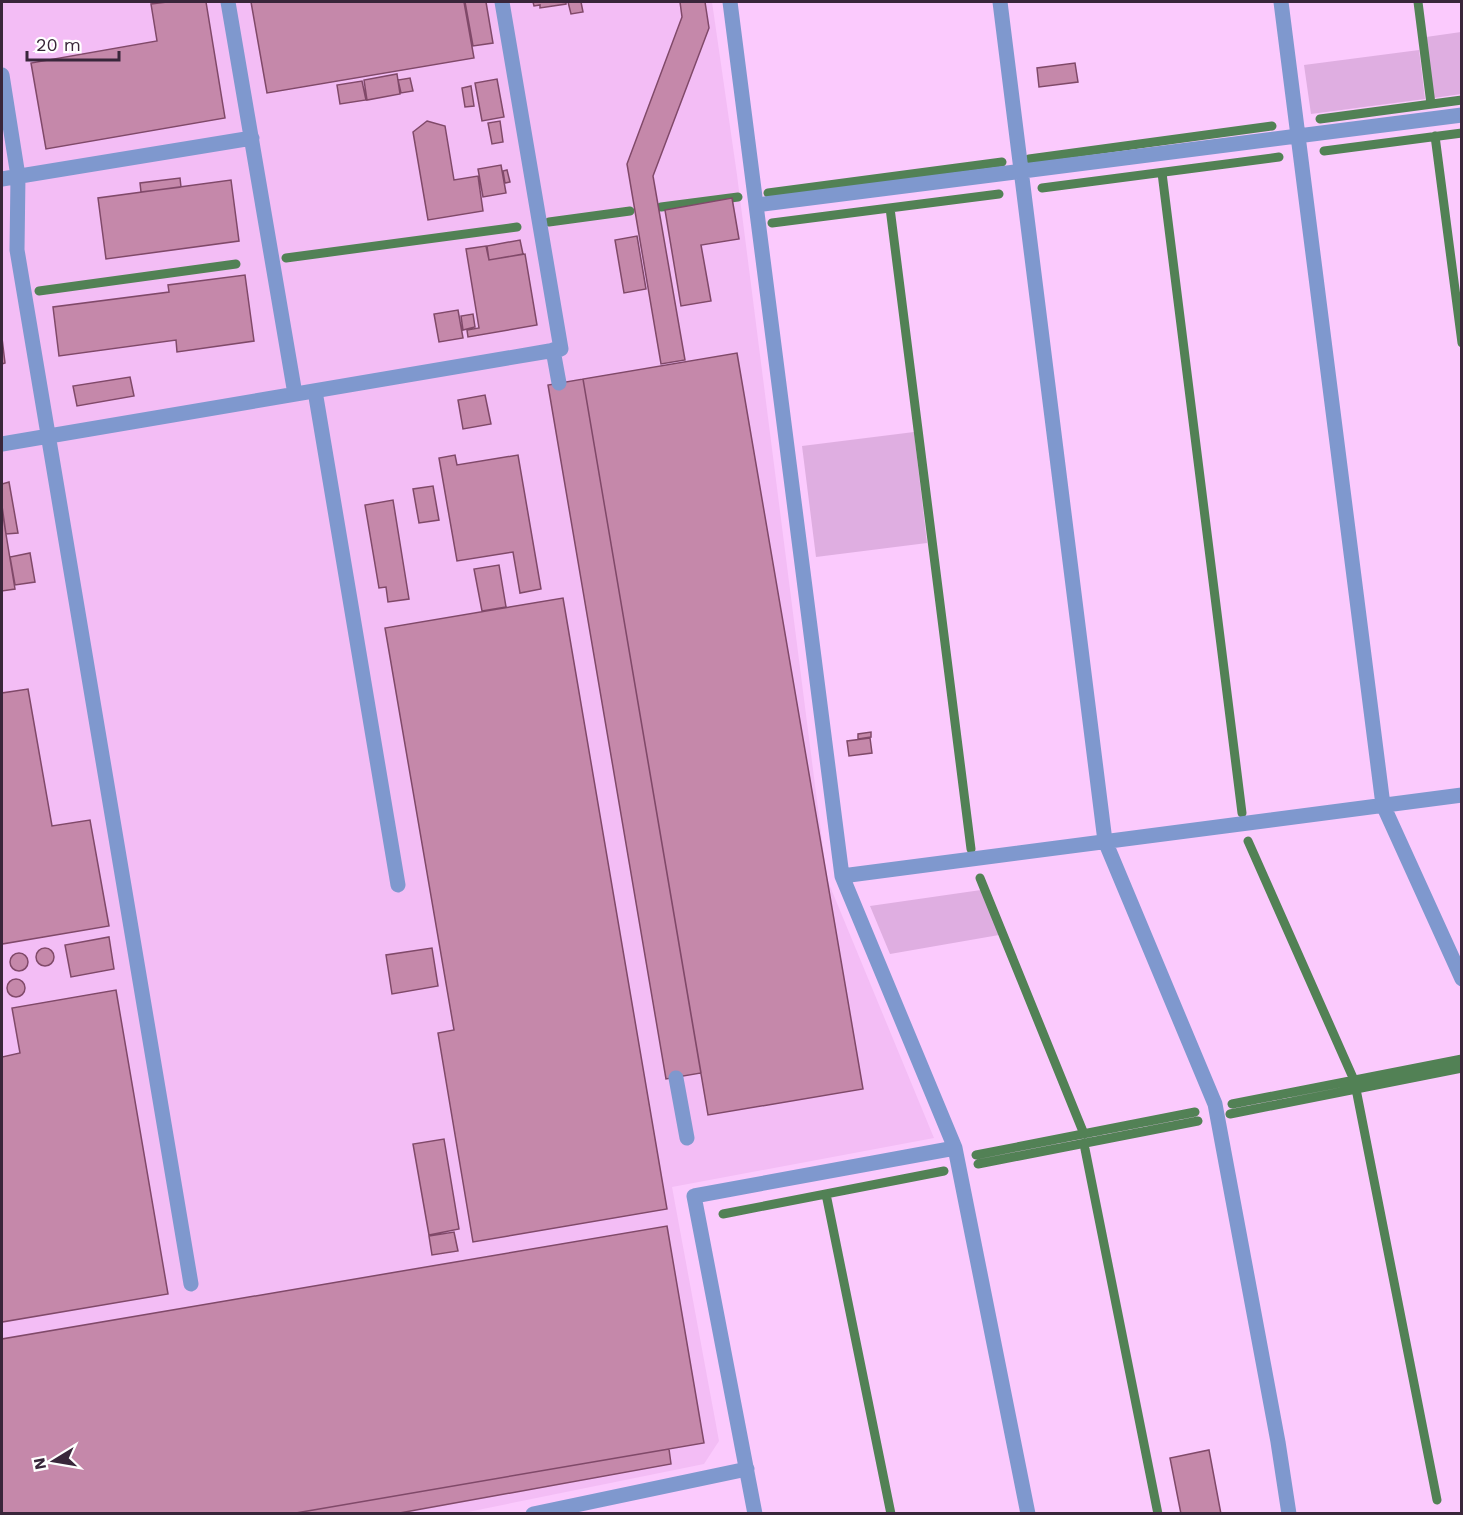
<svg xmlns="http://www.w3.org/2000/svg" width="1463" height="1515" viewBox="0 0 1463 1515" font-family="'Work Sans',sans-serif">
	<style>
		.built { fill: #f3bdf5 }
		.green { fill: #dfaee1 }
		.lines { fill: none; stroke-linecap: round; stroke-linejoin: round }
		.stream { stroke: #528155; stroke-width: 9 }
		.building { fill: #c588aa; stroke: #804969; stroke-width: 1.5 }
		.lane { stroke: #7f98ce; stroke-width: 15 }
		.street { stroke: #7f98ce; stroke-width: 15 }
	</style>
	<rect width="100%" height="100%" fill="#fbcafd"/>
	<path class="built" d="M2,2H712L737,175L827,879L934,1138L672,1187L719,1441L704,1464L463,1513L2,1514Z"/>
	<path class="green" d="M1461,32V94L1434,98L1426,37Z
		M1419,50L1425,99L1311,114L1304,65Z
		M914,432L927,543L816,557L802,446Z
		M981,890L999,935L890,954L870,906Z"/>
	<g class="lines">
		<path class="stream" d="M1418,2L1431,104
			M1320,119L1462,100
			M1435,136L1462,343
			M1324,151L1462,133
			M1029,159L1272,126
			M1162,173L1242,813
			M1042,188L1279,157
			M768,193L1002,162
			M661,207L738,197
			M890,208L971,849
			M549,222L630,211
			M772,223L999,194
			M286,258L517,227
			M39,291L236,264
			M1248,841L1354,1080
			M980,878L1084,1134
			M1356,1089L1437,1500
			M1232,1104L1462,1059
			M1230,1114L1462,1068
			M1085,1149L1158,1514
			M976,1155L1195,1112
			M978,1164L1198,1121
			M826,1194L891,1514
			M723,1214L944,1171"/>
	</g>
	<path class="building" d="M167,2H206L225,118L46,149L31,63L157,41L151,4Z
		M251,2H464L474,58L267,93Z
		M465,2H486L493,43L473,46Z
		M533,2H566V4L540,8V5L534,6Z
		M568,2H581L583,12L571,14Z
		M680,2H705L709,28L653,176L685,360L661,364L627,164L682,17Z
		M1075,63L1078,82L1039,87L1037,68Z
		M397,74L400,94L367,100L364,80Z
		M410,78L413,91L401,93L398,80Z
		M497,79L504,117L482,121L475,83Z
		M362,81L366,100L340,104L337,85Z
		M471,86L474,106L465,107L462,88Z
		M427,121L445,126L454,180L478,176L483,211L428,220L413,132Z
		M500,121L503,142L492,144L488,123Z
		M501,165L506,193L483,197L478,169Z
		M507,170L510,182L505,183L503,171Z
		M180,178L181,187L141,192L140,183Z
		M231,180L239,241L106,259L98,198Z
		M732,198L739,239L701,245L711,301L681,306L665,210Z
		M637,236L646,289L624,293L615,240Z
		M520,240L523,254L489,260L487,246Z
		M486,246L489,260L525,254L537,325L468,337L467,330L479,328L466,249Z
		M245,275L254,341L177,352L176,340L59,356L53,307L169,292L168,285Z
		M458,310L463,338L439,342L434,314Z
		M473,314L475,327L463,330L461,316Z
		M2,338L5,363L2,364Z
		M737,353L863,1089L708,1115L583,379Z
		M130,377L134,396L77,406L73,386Z
		M583,379L701,1073L666,1079L548,385Z
		M485,395L491,424L463,429L458,400Z
		M455,455L457,465L518,455L541,589L520,593L513,552L457,561L439,458Z
		M9,482L18,533L6,534L2,506V484Z
		M433,486L439,520L419,523L413,489Z
		M393,500L409,599L388,602L386,587L379,588L365,505Z
		M2,510L15,589L2,591Z
		M30,553L35,582L15,585L10,557Z
		M499,565L506,607L482,611L474,569Z
		M563,598L667,1209L473,1242L438,1033L454,1030L385,628Z
		M28,689L52,826L90,820L109,926L2,944V693Z
		M871,732V737L858,739V734Z
		M870,738L872,753L849,756L847,741Z
		M109,937L114,969L71,977L65,945Z
		M36 957a9 9 0 1 1 18 0a9 9 0 1 1-18 0Z
		M432,948L438,986L392,994L386,955Z
		M10 962a9 9 0 1 1 18 0a9 9 0 1 1-18 0Z
		M7 988a9 9 0 1 1 18 0a9 9 0 1 1-18 0Z
		M116,990L168,1294L2,1322V1057L20,1053L12,1008Z
		M444,1139L459,1229L429,1235L413,1144Z
		M667,1226L704,1443L290,1514H2V1339Z
		M454,1232L458,1251L432,1255L429,1236Z
		M669,1449L671,1464L394,1514H290Z
		M1209,1450L1221,1514H1181L1170,1458Z"/>
	<g class="lines">
		<path class="lane" d="M228,2L295,394
			M2,75L18,176L17,250L191,1284
			M2,179L252,138
			M553,350L559,383
			M315,391L398,885
			M2,444L561,349L502,2
			M676,1078L687,1138"/>
		<path class="street" d="M730,2L842,876L955,1148L1028,1514
			M1000,2L1105,841L1215,1104L1278,1442L1289,1514
			M1281,2L1383,805L1462,979
			M756,205L1462,115
			M842,876L1462,795
			M533,1514L747,1469
			M755,1514L694,1196L955,1148"/>
	</g>
	<rect width="1463" height="1515" fill="none" stroke="#39263a" stroke-width="6"/>
	<g transform="translate(54 1461) rotate(259)" stroke="#ffffff" stroke-width="4.5" paint-order="stroke">
	<path d="M0-4.5L10 22L0 15L-10 22Z" fill="#39263a"/>
	<text y="-9" font-size="16" font-weight="bold" text-anchor="middle" fill="#39263a">N</text>
	</g>
	<path d="M27 51v9h92v-9" fill="none" stroke="#39263a" stroke-width="3"/>
	<text x="36" y="51" font-size="18" fill="#39263a" stroke="#ffffff" stroke-width="4.5" paint-order="stroke">20 m</text>
</svg>
